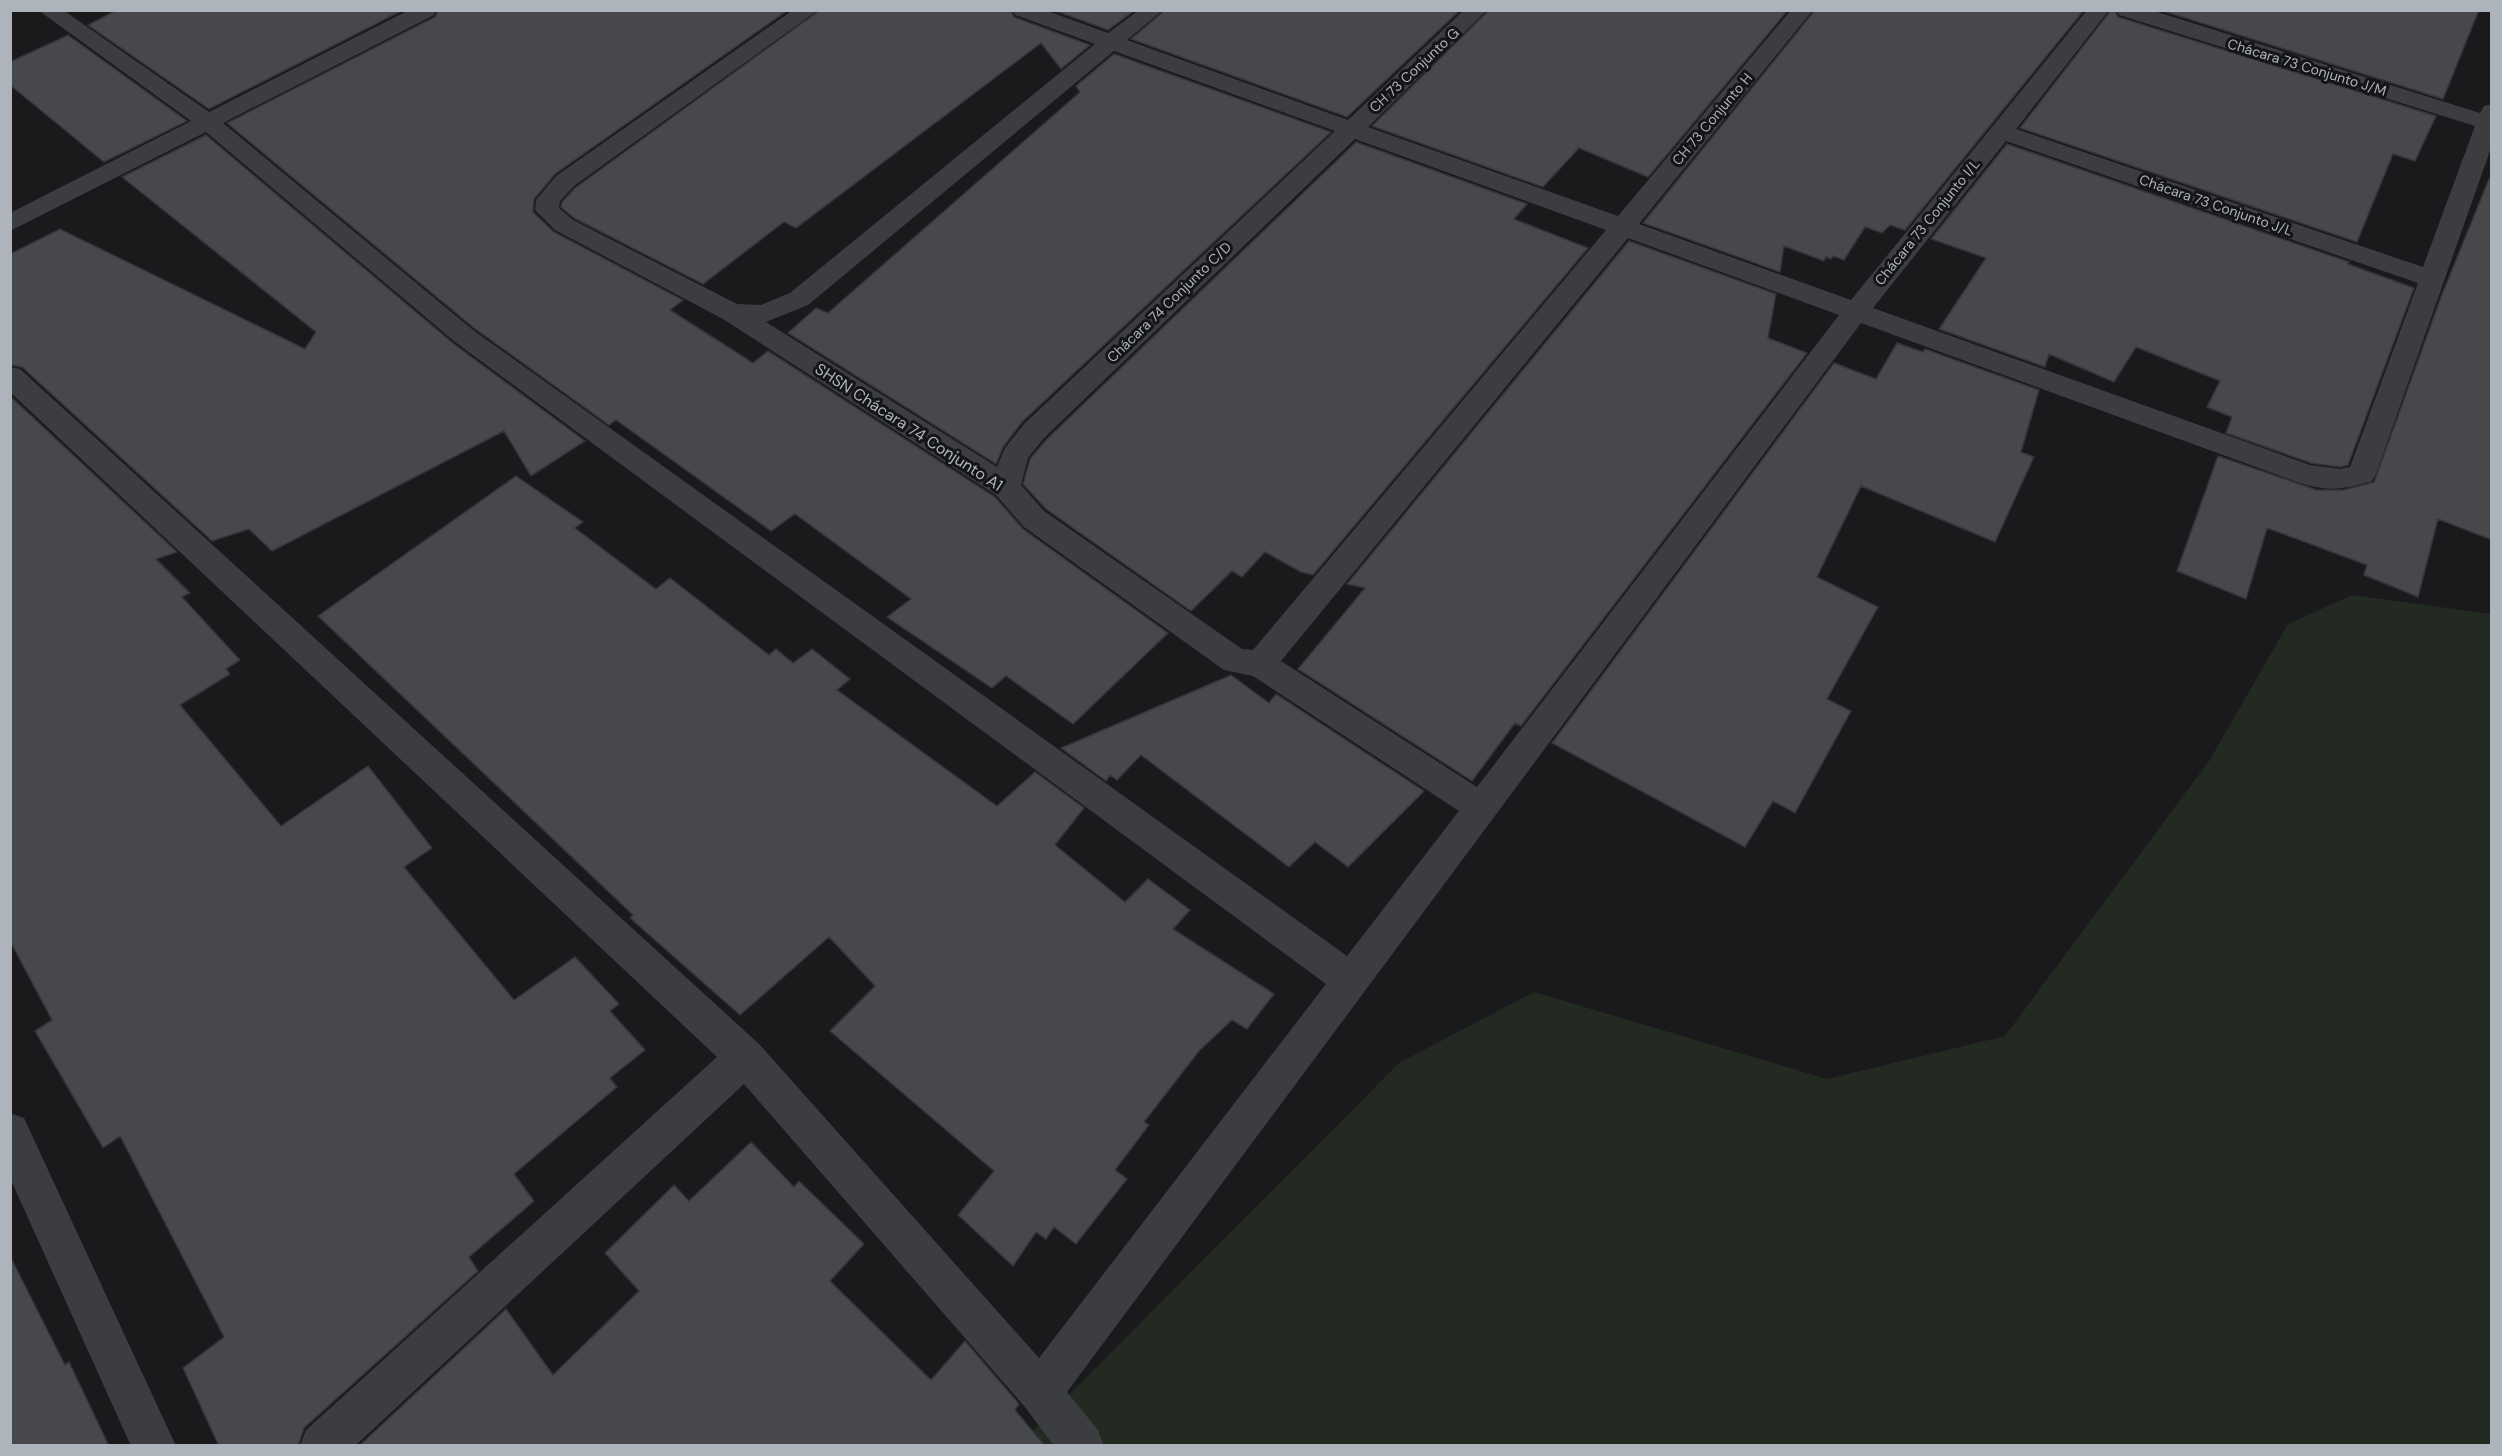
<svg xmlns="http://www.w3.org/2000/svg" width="2502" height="1456" viewBox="0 0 2502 1456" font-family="'DM Sans',sans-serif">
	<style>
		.green { fill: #222a22 }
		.building { fill: #47484c; stroke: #343538; stroke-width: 1.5 }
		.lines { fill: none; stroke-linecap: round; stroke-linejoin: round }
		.minor { fill: #3b3d41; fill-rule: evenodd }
		.labels { text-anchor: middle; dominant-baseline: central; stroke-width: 6; stroke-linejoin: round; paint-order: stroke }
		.far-street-label { font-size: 14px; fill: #adb4bb; stroke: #151517 }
		.street-label { font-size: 16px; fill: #adb4bb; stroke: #151517 }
	</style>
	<rect width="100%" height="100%" fill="#1a1a1c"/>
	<path class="green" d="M2352,595L2491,614V1445L1018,1446L1399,1063L1534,992L1827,1079L2005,1036L2209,761L2288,624Z"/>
	<path class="building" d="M117,10H403L209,109L88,25Z
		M438,10H788L555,174L534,199L533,212L554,232L683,300L670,310L753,363L768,351L995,497L1023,529L1168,633L1073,724L1006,676L992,688L887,617L911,599L795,514L771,531L616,420L609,425L474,328L227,123L435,17Z
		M820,10H1011L1014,17L1090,45L1061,69L1041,43L796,228L784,222L703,284L574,218L561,207L562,202L575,188Z
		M1053,10H1135L1108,30Z
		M1165,10H1460L1347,117L1131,39Z
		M1489,10H1788L1648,177L1579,148L1543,187L1372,126Z
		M1815,10H2084L1905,230L1890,225L1882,233L1865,227L1844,260L1833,256L1831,259L1826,257L1824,261L1784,246L1780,272L1643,223Z
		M2111,10H2115L2118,17L2436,116L2415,161L2393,154L2357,242L2020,128Z
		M2160,10H2479L2443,99Z
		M68,35L187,121L104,162L10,85V62Z
		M1114,54L1331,132L1022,422L1003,447L996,464L788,333L816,308L828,313L1080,92L1076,86Z
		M206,135L454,344L585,441L531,476L504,431L272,551L249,529L212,541L22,367L10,365V254L60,229L305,349L316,332L122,177Z
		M1356,142L1527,204L1514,219L1588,248L1313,575L1301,572L1265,552L1242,577L1232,571L1191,611L1046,509L1023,484L1030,459L1046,440Z
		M2007,144L2349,262L2348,264L2414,288L2348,465L2340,467L2311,463L2226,433L2232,417L2207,407L2220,381L2136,347L2114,382L2049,354L2045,367L1939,329L1986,258L1931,239Z
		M2489,179L2492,180V540L2438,519L2418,597L2364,575L2367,565L2267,528L2246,599L2177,571L2218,456L2317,490H2343L2374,482L2441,297Z
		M1629,241L1776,294L1768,338L1807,353L1521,726L1515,723L1472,781L1298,669L1365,588L1347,584Z
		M1897,343L1923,352L1925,349L2039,390L2021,452L2034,457L1995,542L1861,486L1817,577L1878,607L1827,699L1851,711L1795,813L1773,801L1745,847L1552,743L1834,363L1876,379Z
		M10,396L177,552L156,559L190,593L182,597L240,660L226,669L230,674L180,705L281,826L368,766L432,848L404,867L514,1000L575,957L619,1004L610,1011L645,1050L610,1078L617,1087L514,1174L534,1201L469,1257L478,1271L304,1428L298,1446H219L183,1368L224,1337L120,1136L103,1148L35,1031L52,1020L10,941Z
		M516,476L583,522L575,528L656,589L670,578L769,655L776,649L793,663L812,649L850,679L837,690L997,806L1035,772L1084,808L1055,845L1125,902L1148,879L1190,910L1173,929L1274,994L1247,1029L1232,1020L1199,1051L1144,1122L1149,1125L1115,1170L1127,1179L1076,1244L1054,1227L1046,1239L1036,1232L1013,1266L958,1215L994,1171L830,1031L875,986L829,937L740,1015L630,918L633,915L318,616Z
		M1231,675L1269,703L1276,694L1424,791L1348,867L1315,842L1289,867L1141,755L1117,780L1110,775L1106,781L1061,748Z
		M751,1142L794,1187L799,1181L864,1244L830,1281L931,1380L965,1341L1019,1404L1015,1410L1045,1446H359L506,1309L553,1375L639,1291L605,1253L674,1185L689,1201Z
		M10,1256L65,1365L69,1362L109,1446H10Z"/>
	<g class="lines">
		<path class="minor" d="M38,10H63L209,112L409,10H436L434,15L223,123L473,330L1347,956L1459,811L1253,676L1224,670L1024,527L996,495L723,319L555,230L535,210L536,200L556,176L793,10H818L574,186L560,201L559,208L573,220L737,304L761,305L790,293L1095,44L1015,15L1013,10H1045L1108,33L1139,10H1163L1127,40L1348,120L1464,10H1487L1368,127L1618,216L1791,10H1813L1639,224L1851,300L2087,10H2109L2016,129L2423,267L2475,126L2119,15L2117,10H2151L2480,113L2484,106L2492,104V145L2376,474L2372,481C2342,490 2328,492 2297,482L1861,323L1067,1392L1098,1430L1104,1446H1054L1025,1407L744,1084L355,1446H300L306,1430L717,1057L10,392V367L20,369L759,1044L1039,1358L1326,984L455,342L206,132L10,231V213L191,121ZM1114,51L1335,131L1024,424L1005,448L997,467L766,322L808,305ZM1355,139L1606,230L1253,650L1242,649L1044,511L1021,485L1028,458L1044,438ZM2006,141L2418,283L2350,467L2340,469L2310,465L1873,308ZM1628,238L1839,315L1477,787L1281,661Z
			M10,1113L24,1118L176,1446H131L10,1178Z"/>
	</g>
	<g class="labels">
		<g class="far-street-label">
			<text transform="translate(2307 67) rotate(17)">Chácara 73 Conjunto J/M</text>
			<text transform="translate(1414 70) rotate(-43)">CH 73 Conjunto G</text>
			<text transform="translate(1712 119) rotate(-50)">CH 73 Conjunto H</text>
			<text transform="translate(2216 205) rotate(19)">Chácara 73 Conjunto J/L</text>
			<text transform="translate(1927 222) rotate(-51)">Chácara 73 Conjunto I/L</text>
			<text transform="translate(1169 302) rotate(-44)">Chácara 74 Conjunto C/D</text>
		</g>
		<g class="street-label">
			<text transform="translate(909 427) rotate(33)">SHSN Chácara 74 Conjunto A1</text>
		</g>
	</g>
	<rect width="2502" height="1456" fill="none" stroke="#adb4bb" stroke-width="24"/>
</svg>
